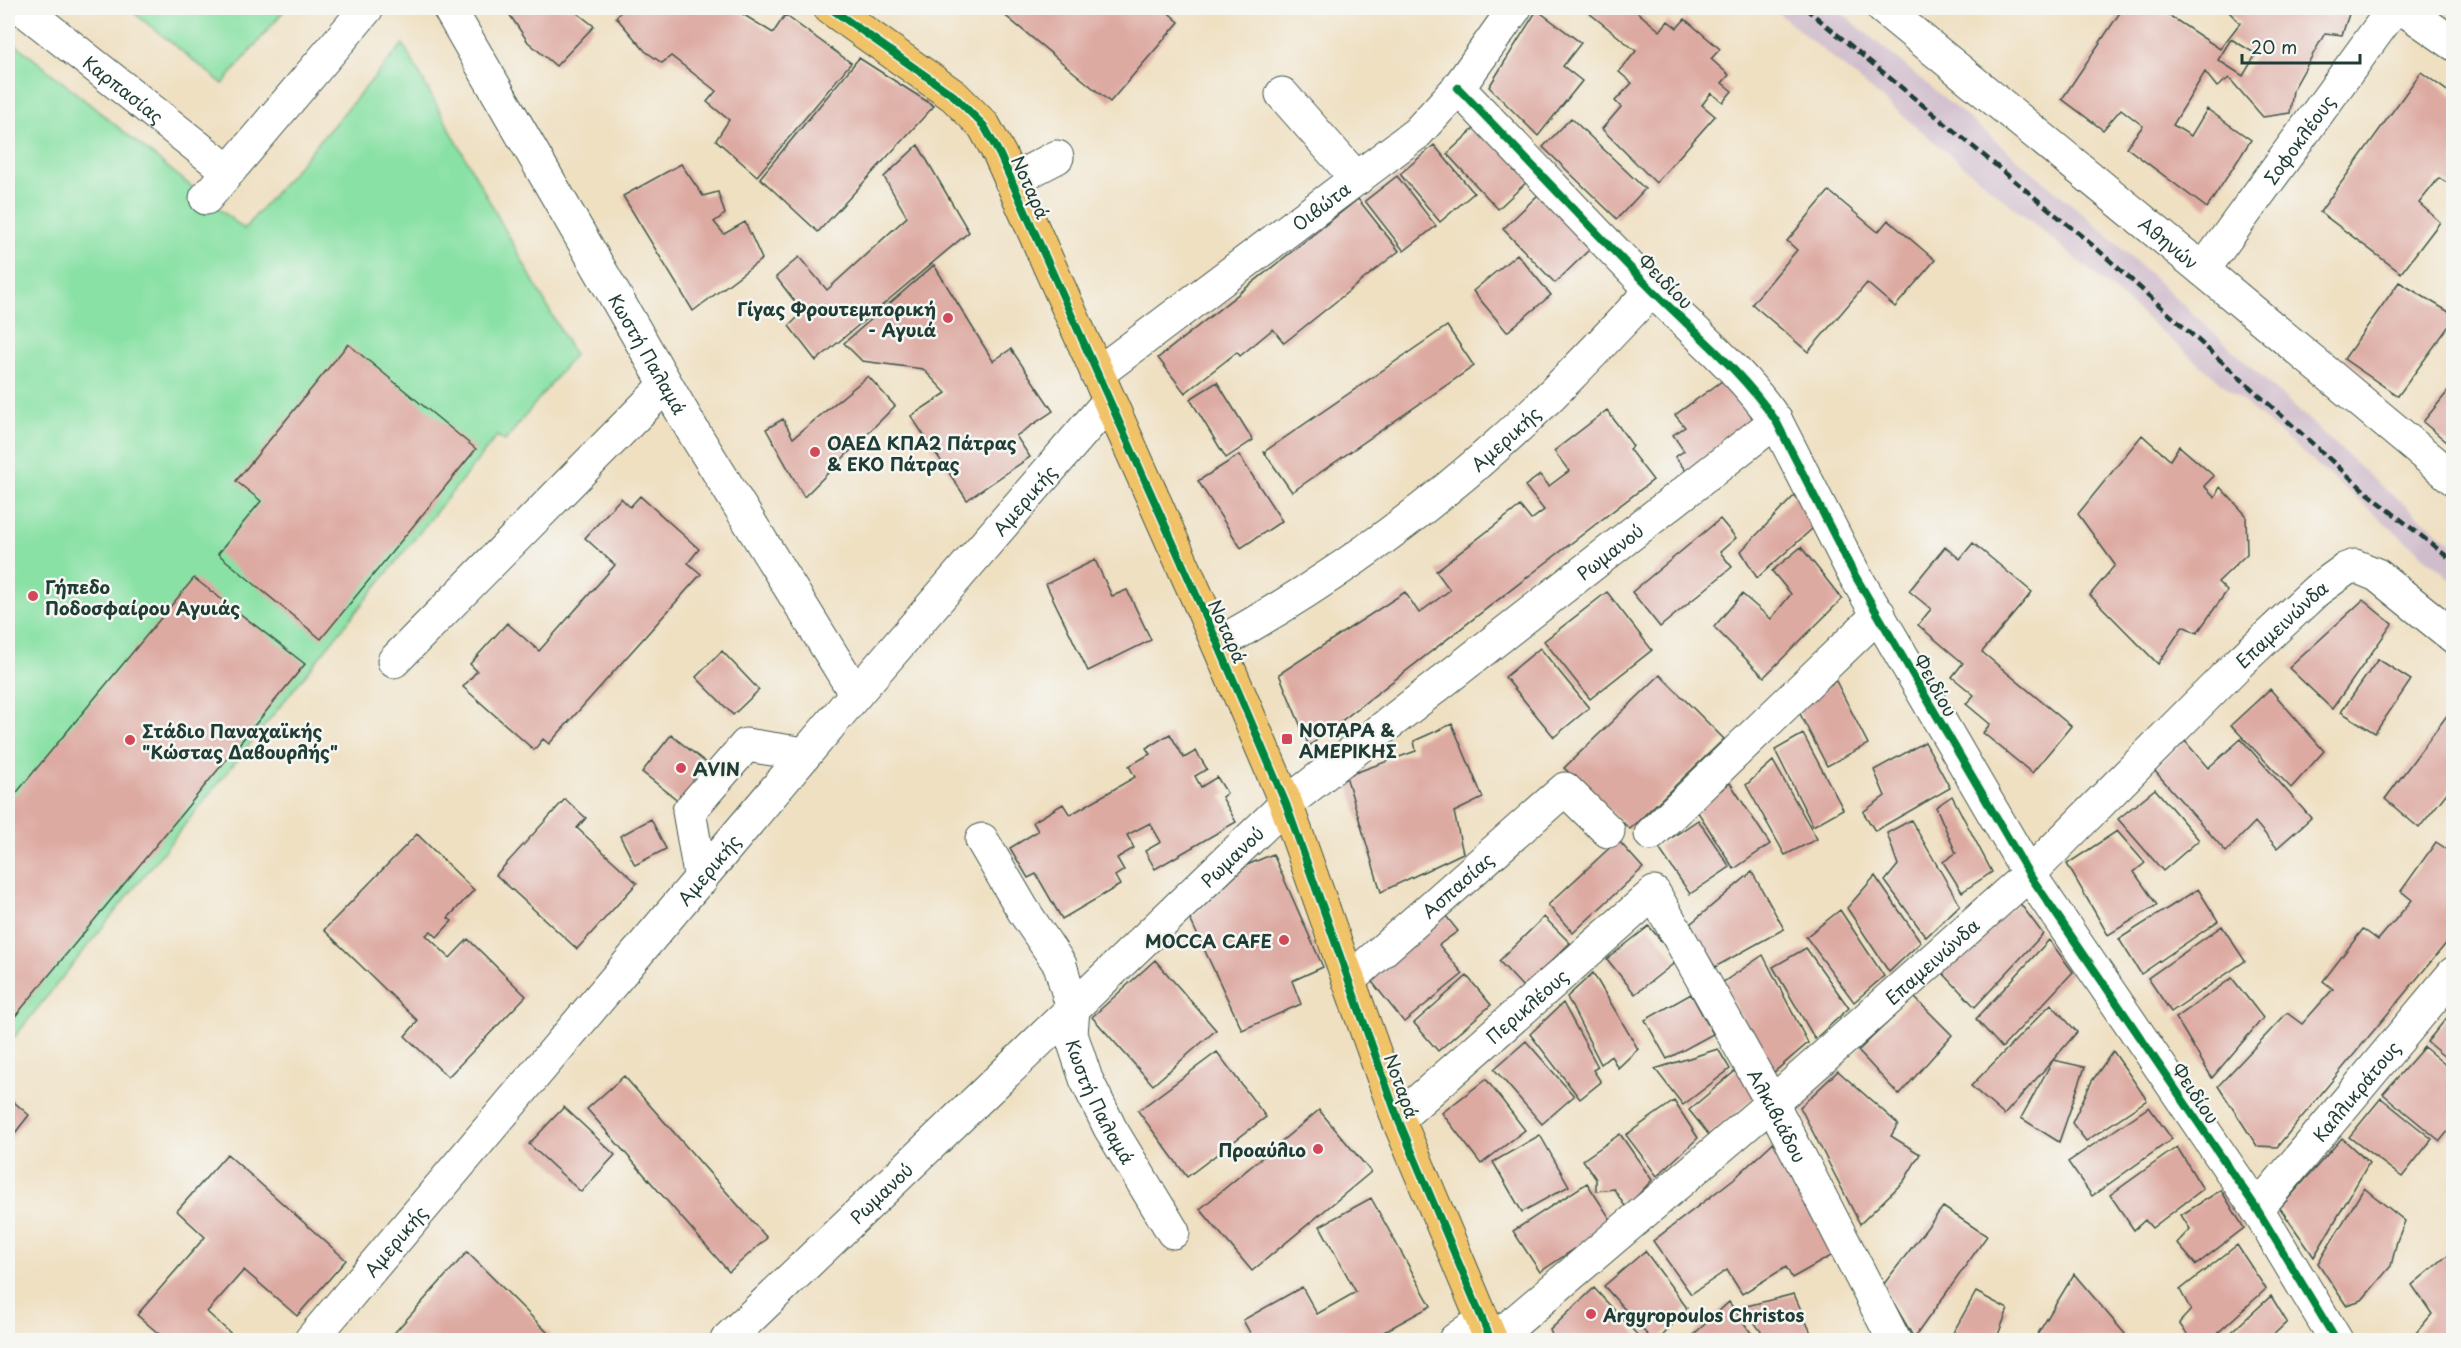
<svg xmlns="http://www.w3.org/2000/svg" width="2461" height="1348" viewBox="0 0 2461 1348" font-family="'Playpen Sans',sans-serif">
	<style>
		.industrial { fill: #d0bdcc }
		.green { fill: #89e1a5; stroke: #548f6c; stroke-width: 1.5 }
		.building { fill: #ddaaa2; fill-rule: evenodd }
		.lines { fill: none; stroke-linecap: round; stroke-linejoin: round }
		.minor-casing { stroke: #3e5549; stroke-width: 35 }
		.major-casing { stroke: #3e5549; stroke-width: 35 }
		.minor { stroke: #fff; stroke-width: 33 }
		.major { stroke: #f1c369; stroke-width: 33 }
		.rail { stroke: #1f3d34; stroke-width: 4.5; stroke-dasharray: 9 4.5; stroke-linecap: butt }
		.cycleway-casing { stroke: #f6f6f2; stroke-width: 11 }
		.cycleway { stroke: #00873e; stroke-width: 8 }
		.poi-dot { fill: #d1495b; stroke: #f6f6f2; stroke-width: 2 }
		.labels { text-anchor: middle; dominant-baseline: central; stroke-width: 5; stroke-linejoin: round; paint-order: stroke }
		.street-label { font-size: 18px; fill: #1f3d34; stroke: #f6f6f2 }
		.poi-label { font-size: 18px; font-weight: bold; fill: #1f3d34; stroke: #f6f6f2; text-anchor: start }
	</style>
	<rect width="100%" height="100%" fill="#f6f6f2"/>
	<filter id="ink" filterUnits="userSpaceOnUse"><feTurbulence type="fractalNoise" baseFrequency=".0167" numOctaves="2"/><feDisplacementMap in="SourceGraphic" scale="12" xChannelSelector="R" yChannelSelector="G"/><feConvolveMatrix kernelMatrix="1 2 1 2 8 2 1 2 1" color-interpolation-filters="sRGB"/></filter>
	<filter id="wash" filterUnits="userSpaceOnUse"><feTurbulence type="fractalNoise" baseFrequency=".008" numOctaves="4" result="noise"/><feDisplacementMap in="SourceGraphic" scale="24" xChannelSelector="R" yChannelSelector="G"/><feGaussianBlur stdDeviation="1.35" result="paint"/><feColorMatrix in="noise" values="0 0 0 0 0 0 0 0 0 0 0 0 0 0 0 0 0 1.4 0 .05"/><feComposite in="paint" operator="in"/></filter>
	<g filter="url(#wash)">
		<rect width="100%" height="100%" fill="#efe0c2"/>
		<path class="industrial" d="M1772,8H1836L2094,223L2382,487L2453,544V581L2074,257Z"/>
		<path class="green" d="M128,8H286L223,84Z
			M8,38L244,229L403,44L574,355L505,441L497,436L8,1045Z"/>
		<g id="blocks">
			<path class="building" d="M505,8H579L576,12L594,26L556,66L528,42Z
				M624,8H733L773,33L785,15L851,63L757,176L716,140L729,120L707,102L716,91L671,56L662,63L645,51L616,17Z
				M996,8H1163L1179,22L1110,102Z
				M1583,8H1639L1636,11L1660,31L1668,21L1677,28L1685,19L1720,49L1711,59L1729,75L1722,83L1732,91L1723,102L1711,93L1702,105L1715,116L1656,183L1602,129L1621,107L1615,101L1632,83L1619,72L1636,51Z
				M2123,8H2158L2220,49L2240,23L2225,8H2351L2342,35L2325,33L2293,90L2290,113L2263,117L2229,78L2217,87L2205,72L2173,125L2191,136L2207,109L2251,140L2207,208L2126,147L2143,126L2121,109L2103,130L2062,99ZM2231,39L2256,54L2243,76L2218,60Z
				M1537,10L1581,43L1563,66L1582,81L1538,136L1489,87Z
				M859,58L934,106L818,232L760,178Z
				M2421,72L2454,96V187L2439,178L2419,203L2440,222L2401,273L2320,212Z
				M1571,118L1645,189L1617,219L1543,147Z
				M1480,123L1531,178L1498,209L1447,154Z
				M918,145L969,232L816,361L789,326L803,312L776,277L799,257L827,290L907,217L884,177Z
				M1434,145L1474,193L1440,222L1400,174Z
				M681,164L703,196L718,192L725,214L714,222L724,234L745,222L762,259L693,311L623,196Z
				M1397,176L1436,226L1404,251L1365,201Z
				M1829,191L1878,232L1888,220L1935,260L1895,307L1867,283L1808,352L1752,304L1797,250L1787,241Z
				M1540,193L1592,247L1555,283L1503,229Z
				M1358,199L1399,251L1284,343L1273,329L1240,356L1237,352L1185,393L1158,358Z
				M1517,254L1551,295L1507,332L1473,291Z
				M934,265L993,361L1011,349L1053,411L1016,436L1030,457L967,500L911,416L946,393L923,369L862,361L844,343Z
				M2399,282L2454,315V319L2398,396L2344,359Z
				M1447,326L1474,366L1292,492L1264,452Z
				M348,344L476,449L321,639L218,554L261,501L236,481Z
				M868,376L895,406L804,497L766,429L783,419L793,438Z
				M1729,376L1755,423L1686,471L1675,457L1684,451L1673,435L1685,427L1675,415Z
				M1217,382L1253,440L1226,458L1190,399Z
				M2454,384V448L2423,422Z
				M1607,410L1633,446L1629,449L1653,480L1309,746L1279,674L1405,592L1419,613L1450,590L1436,571L1520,506L1531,520L1544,510L1525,486L1540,475L1549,486L1569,471L1554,451Z
				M2142,435L2170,460L2179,446L2214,476L2204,486L2215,497L2220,487L2246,515L2247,554L2218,582L2227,591L2197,633L2183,626L2158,664L2090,595L2115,565L2078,514Z
				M1239,455L1282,521L1241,548L1198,481Z
				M1795,495L1821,521L1757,578L1741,551Z
				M640,496L699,549L688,563L701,574L549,744L543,739L534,750L463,687L477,671L470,664L507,623L539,651L615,565L585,538L621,498L630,507Z
				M1720,519L1736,538L1720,552L1732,567L1660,627L1632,592Z
				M1973,543L2032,592L1982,652L2071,726L2032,773L1983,733L1990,724L1966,704L1974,695L1952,677L1963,663L1918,625L1931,609L1909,591L1945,547L1960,559Z
				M1801,547L1842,599L1764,677L1714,627L1742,594L1771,619L1791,594L1772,571Z
				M1095,560L1112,596L1127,590L1151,640L1088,671L1046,584Z
				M194,578L305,664L8,1025V803Z
				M1607,592L1652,650L1590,699L1544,641Z
				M2363,600L2392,624L2332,709L2289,668Z
				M1540,648L1589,708L1554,737L1505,677Z
				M722,651L759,690L733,715L696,677Z
				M2378,659L2411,680L2375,733L2341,712Z
				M1660,675L1724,739L1630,829L1564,768Z
				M1836,681L1868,744L1827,766L1797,708Z
				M2270,689L2324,751L2291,788L2231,725Z
				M2454,706V784L2419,828L2385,799Z
				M1452,724L1483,798L1454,812L1463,853L1381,892L1346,776L1416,751L1414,741Z
				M1170,734L1184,758L1196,751L1207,769L1195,776L1201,787L1217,777L1227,793L1222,797L1236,822L1155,869L1145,851L1161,842L1150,823L1127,835L1134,848L1117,858L1124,870L1115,876L1120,885L1062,919L1036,874L1028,878L1010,848L1038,831L1033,822L1063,804L1070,815L1135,777L1129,766L1150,754L1146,748Z
				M1803,734L1843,809L1813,826L1775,750Z
				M671,735L728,780L698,816L642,772Z
				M2241,739L2311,818L2277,848L2255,822L2226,852L2154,770L2185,741L2208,768Z
				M1925,742L1950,788L1875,831L1863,812L1885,796L1874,770Z
				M1773,761L1817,839L1785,855L1746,785Z
				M1730,783L1770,844L1734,869L1696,809Z
				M2155,789L2199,840L2163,871L2118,819Z
				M1952,796L1992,872L1962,892L1943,862L1956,853L1936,807Z
				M565,799L586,818L577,828L637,883L577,949L496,875Z
				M651,819L666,849L635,865L620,836Z
				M1698,820L1730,867L1690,894L1658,847Z
				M1911,820L1960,905L1926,937L1885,881L1898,865L1887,833Z
				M2117,831L2145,863L2134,872L2157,905L2108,935L2067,864Z
				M417,834L474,890L448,918L452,921L437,937L431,931L426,935L450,958L468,939L526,996L448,1077L405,1036L418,1021L324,930Z
				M1618,840L1643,868L1573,933L1548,905Z
				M2436,842L2454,854V934L2277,1147L2257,1146L2218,1086L2287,1013L2302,1024L2333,989L2323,981L2363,929L2378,940L2412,900L2401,891Z
				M1273,854L1323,967L1292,981L1301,1004L1242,1030L1190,919L1247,865Z
				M1752,872L1784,929L1715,967L1689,925Z
				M1875,876L1921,942L1889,972L1847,908Z
				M2198,889L2218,921L2141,974L2119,939Z
				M2019,902L2043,934L1975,1007L1941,971Z
				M1840,910L1884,976L1854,1002L1806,937Z
				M1442,911L1458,931L1439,945L1463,974L1404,1022L1365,973Z
				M1544,917L1570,943L1524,988L1499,961Z
				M1649,926L1677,961L1635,994L1607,959Z
				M2222,926L2245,961L2171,1012L2148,978Z
				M2049,940L2073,972L2002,1048L1976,1019Z
				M1806,948L1849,1008L1815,1039L1773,967Z
				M1763,955L1808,1043L1773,1073L1722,983Z
				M1155,960L1216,1030L1153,1085L1092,1017Z
				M1593,973L1638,1049L1618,1068L1611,1056L1601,1064L1567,997Z
				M1467,976L1491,1005L1438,1051L1414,1023Z
				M2232,978L2263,1018L2212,1078L2176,1018Z
				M1691,994L1713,1034L1667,1059L1645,1020Z
				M1914,997L1952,1035L1899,1095L1858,1051Z
				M1563,1003L1598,1067L1593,1070L1601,1082L1580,1099L1530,1034Z
				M2051,1004L2077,1032L2053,1060L2085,1067L2059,1142L2021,1118L2053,1060L2004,1115L1971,1086Z
				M2454,1009V1065L2427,1042Z
				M1526,1041L1574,1096L1542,1124L1494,1069Z
				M2424,1047L2454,1072V1124L2440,1141L2383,1094Z
				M1718,1049L1730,1069L1683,1105L1655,1069Z
				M2113,1051L2147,1100L2086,1141L2072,1123L2092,1081Z
				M1217,1052L1266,1117L1187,1177L1138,1111Z
				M1740,1067L1757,1095L1709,1135L1689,1110Z
				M1838,1071L1898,1124L1891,1136L1920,1154L1904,1181L1860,1224L1800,1107Z
				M624,1076L767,1238L729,1272L587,1109Z
				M1486,1079L1525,1130L1481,1164L1442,1113Z
				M8,1097L29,1115L8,1142Z
				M2381,1098L2432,1139L2402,1177L2349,1137Z
				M1674,1101L1698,1138L1657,1176L1626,1135Z
				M564,1107L615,1155L581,1192L529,1144Z
				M2149,1107L2172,1139L2092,1196L2068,1162Z
				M1319,1110L1371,1172L1252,1271L1200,1209Z
				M1620,1134L1652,1180L1626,1208L1614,1189L1596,1191V1179L1583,1160Z
				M1540,1135L1569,1186L1522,1212L1493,1162Z
				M1779,1137L1840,1251L1792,1278L1786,1267L1742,1294L1727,1270L1691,1294L1653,1241L1736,1177Z
				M2342,1138L2369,1163L2314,1257L2280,1208Z
				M2177,1147L2203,1189L2152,1228L2145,1220L2134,1230L2110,1195Z
				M227,1154L346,1260L297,1316L244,1270L207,1312L238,1340H166L137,1315L205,1237L177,1211Z
				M1587,1183L1613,1223L1540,1272L1513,1231Z
				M2364,1188L2405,1221L2397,1241L2391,1266L2362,1300L2346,1305L2318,1263Z
				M2221,1190L2244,1228L2196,1265L2177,1243L2190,1229L2181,1215Z
				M1371,1198L1431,1306L1369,1340H1254L1243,1320L1302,1287L1317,1314L1356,1292L1320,1226Z
				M1943,1207L1987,1236L1914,1338L1883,1285Z
				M2237,1245L2266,1289L2210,1340H2191L2179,1323L2191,1310L2180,1290Z
				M2454,1250V1340H2410L2432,1314L2412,1285Z
				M1645,1251L1687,1308L1659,1340H1652L1604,1286Z
				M467,1252L555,1340H388Z
				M2074,1274L2125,1334L2119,1340H2034Z
				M1594,1288L1642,1340H1554L1550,1330Z
				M1976,1292L2008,1309L1996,1340H1949Z
				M1794,1294L1814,1340H1767L1743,1307Z
				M2271,1296L2287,1322L2268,1340H2223Z
				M1729,1302L1756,1340H1698L1694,1334Z"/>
		</g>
	</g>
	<g filter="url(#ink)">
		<use href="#blocks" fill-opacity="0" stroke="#3e5549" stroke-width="1.5"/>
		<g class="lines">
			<defs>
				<g id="minor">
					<path id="s1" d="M22,8L228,171"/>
					<path id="s2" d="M449,8L693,431L856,694"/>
					<path id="s3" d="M1883,8L2203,270L2454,479"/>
					<path d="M2402,8L2454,44"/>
					<path d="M1458,88C1523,155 1586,223 1651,289C1694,332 1741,370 1776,421L1853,572L2029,874L2257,1209L2336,1340"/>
					<path d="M1282,94L1357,179"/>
					<path d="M1011,181L1057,157"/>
					<path d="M206,198L367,8"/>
					<path id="s4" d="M2203,270L2394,8"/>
					<path id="s5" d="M1097,374L1417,133L1458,88L1515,8"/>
					<path id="s6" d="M1218,644C1318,588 1413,522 1499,444C1553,396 1602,343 1652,290"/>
					<path d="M394,661L666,385"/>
					<path d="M1651,834L1879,614"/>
					<path id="s7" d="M982,840L1023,910L1060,965L1073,1009L1071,1034L1086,1079L1110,1128L1173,1232"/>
					<path d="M701,880L689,811L746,745L805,754"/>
					<path id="s8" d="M1349,980L1565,789L1608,831"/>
					<path id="s9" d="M1398,1119L1654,893L1772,1103L1894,1340"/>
					<path id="s10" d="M2257,1209L2454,973"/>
					<path id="s11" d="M311,1340L856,694L1109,401"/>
					<path id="s12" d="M727,1340L1286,804L1776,421"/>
					<path d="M1455,1340L1482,1320"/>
					<path id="s13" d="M1494,1340L1772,1103L2029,874L2239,663L2317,590L2346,569L2355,566L2377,575L2454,637"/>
				</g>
				<path id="major" d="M830,8L954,96L984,126L1000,155L1218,644L1286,804L1398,1119L1491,1340"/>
			</defs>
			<use href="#minor" class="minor-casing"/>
			<use href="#major" class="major-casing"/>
			<use href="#minor" class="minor"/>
			<use href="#major" class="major"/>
			<path class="rail" d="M1805,8L2096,248L2365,491L2454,562"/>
			<defs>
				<path id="cycleway" d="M830,8L954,96L984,126L1000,155L1218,644L1286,804L1398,1119L1491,1340
					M1458,88C1523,155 1586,223 1651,289C1694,332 1741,370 1776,421L1853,572L2029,874L2257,1209L2336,1340"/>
			</defs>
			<use href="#cycleway" class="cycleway-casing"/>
			<use href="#cycleway" class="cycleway"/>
		</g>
	</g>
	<g class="poi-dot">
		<circle cx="948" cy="318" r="6"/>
		<circle cx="815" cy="452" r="6"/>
		<circle cx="33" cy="596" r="6"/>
		<rect x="1281" y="733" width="12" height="12" rx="3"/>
		<circle cx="130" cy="740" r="6"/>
		<circle cx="681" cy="768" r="6"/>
		<circle cx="1284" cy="940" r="6"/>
		<circle cx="1318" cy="1149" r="6"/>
		<circle cx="1591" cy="1314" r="6"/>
	</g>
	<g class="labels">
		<g class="street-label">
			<text stroke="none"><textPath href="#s1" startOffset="130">Καρπασίας</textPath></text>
			<text stroke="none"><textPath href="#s4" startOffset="162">Σοφοκλέους</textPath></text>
			<text transform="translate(1031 187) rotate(66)">Νοταρά</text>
			<text stroke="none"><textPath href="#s5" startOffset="280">Οιβώτα</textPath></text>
			<text stroke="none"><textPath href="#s3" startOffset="370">Αθηνών</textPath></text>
			<text transform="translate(1666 281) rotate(45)">Φειδίου</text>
			<text stroke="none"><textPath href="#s2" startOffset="399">Κωστή Παλαμά</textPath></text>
			<text stroke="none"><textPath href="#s6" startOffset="354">Αμερικής</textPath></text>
			<text stroke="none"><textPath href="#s11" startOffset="1102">Αμερικής</textPath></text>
			<text stroke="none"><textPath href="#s12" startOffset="1185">Ρωμανού</textPath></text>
			<text stroke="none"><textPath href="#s13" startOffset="1065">Επαμεινώνδα</textPath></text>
			<text transform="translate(1228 631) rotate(66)">Νοταρά</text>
			<text transform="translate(1936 685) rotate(61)">Φειδίου</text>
			<text stroke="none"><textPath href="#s12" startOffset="699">Ρωμανού</textPath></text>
			<text stroke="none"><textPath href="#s11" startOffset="616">Αμερικής</textPath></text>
			<text stroke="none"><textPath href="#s8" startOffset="144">Ασπασίας</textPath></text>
			<text stroke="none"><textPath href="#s13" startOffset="579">Επαμεινώνδα</textPath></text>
			<text stroke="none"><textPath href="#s9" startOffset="171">Περικλέους</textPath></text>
			<text transform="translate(1402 1086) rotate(70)">Νοταρά</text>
			<text stroke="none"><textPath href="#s10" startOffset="154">Καλλικράτους</textPath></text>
			<text transform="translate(2196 1093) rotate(56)">Φειδίου</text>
			<text stroke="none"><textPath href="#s7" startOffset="292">Κωστή Παλαμά</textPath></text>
			<text stroke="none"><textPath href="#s9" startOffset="596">Αλκιβιάδου</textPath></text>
			<text stroke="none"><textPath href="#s12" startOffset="213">Ρωμανού</textPath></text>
			<text stroke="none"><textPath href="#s11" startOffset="130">Αμερικής</textPath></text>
		</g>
		<g class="poi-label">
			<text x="936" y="308" text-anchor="end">Γίγας Φρουτεμπορική<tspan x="936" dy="21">- Αγυιά</tspan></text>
			<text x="827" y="442">ΟΑΕΔ ΚΠΑ2 Πάτρας<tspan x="827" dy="21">&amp; ΕΚΟ Πάτρας</tspan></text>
			<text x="45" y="586">Γήπεδο<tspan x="45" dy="21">Ποδοσφαίρου Αγυιάς</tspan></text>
			<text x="1299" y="729">ΝΟΤΑΡΑ &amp;<tspan x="1299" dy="21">ΑΜΕΡΙΚΗΣ</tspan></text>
			<text x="142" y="730">Στάδιο Παναχαϊκής<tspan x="142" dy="21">"Κώστας Δαβουρλής"</tspan></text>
			<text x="693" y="768">AVIN</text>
			<text x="1272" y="940" text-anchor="end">MOCCA CAFE</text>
			<text x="1306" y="1149" text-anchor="end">Προαύλιο</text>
			<text x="1603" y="1314">Argyropoulos Christos</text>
		</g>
	</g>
	<rect width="2461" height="1348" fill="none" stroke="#f6f6f2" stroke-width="30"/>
	<path d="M2242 54v9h118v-9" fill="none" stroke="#1f3d34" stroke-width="3"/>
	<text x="2251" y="54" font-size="18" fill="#1f3d34" stroke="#f6f6f2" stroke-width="4.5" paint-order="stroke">20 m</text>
</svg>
